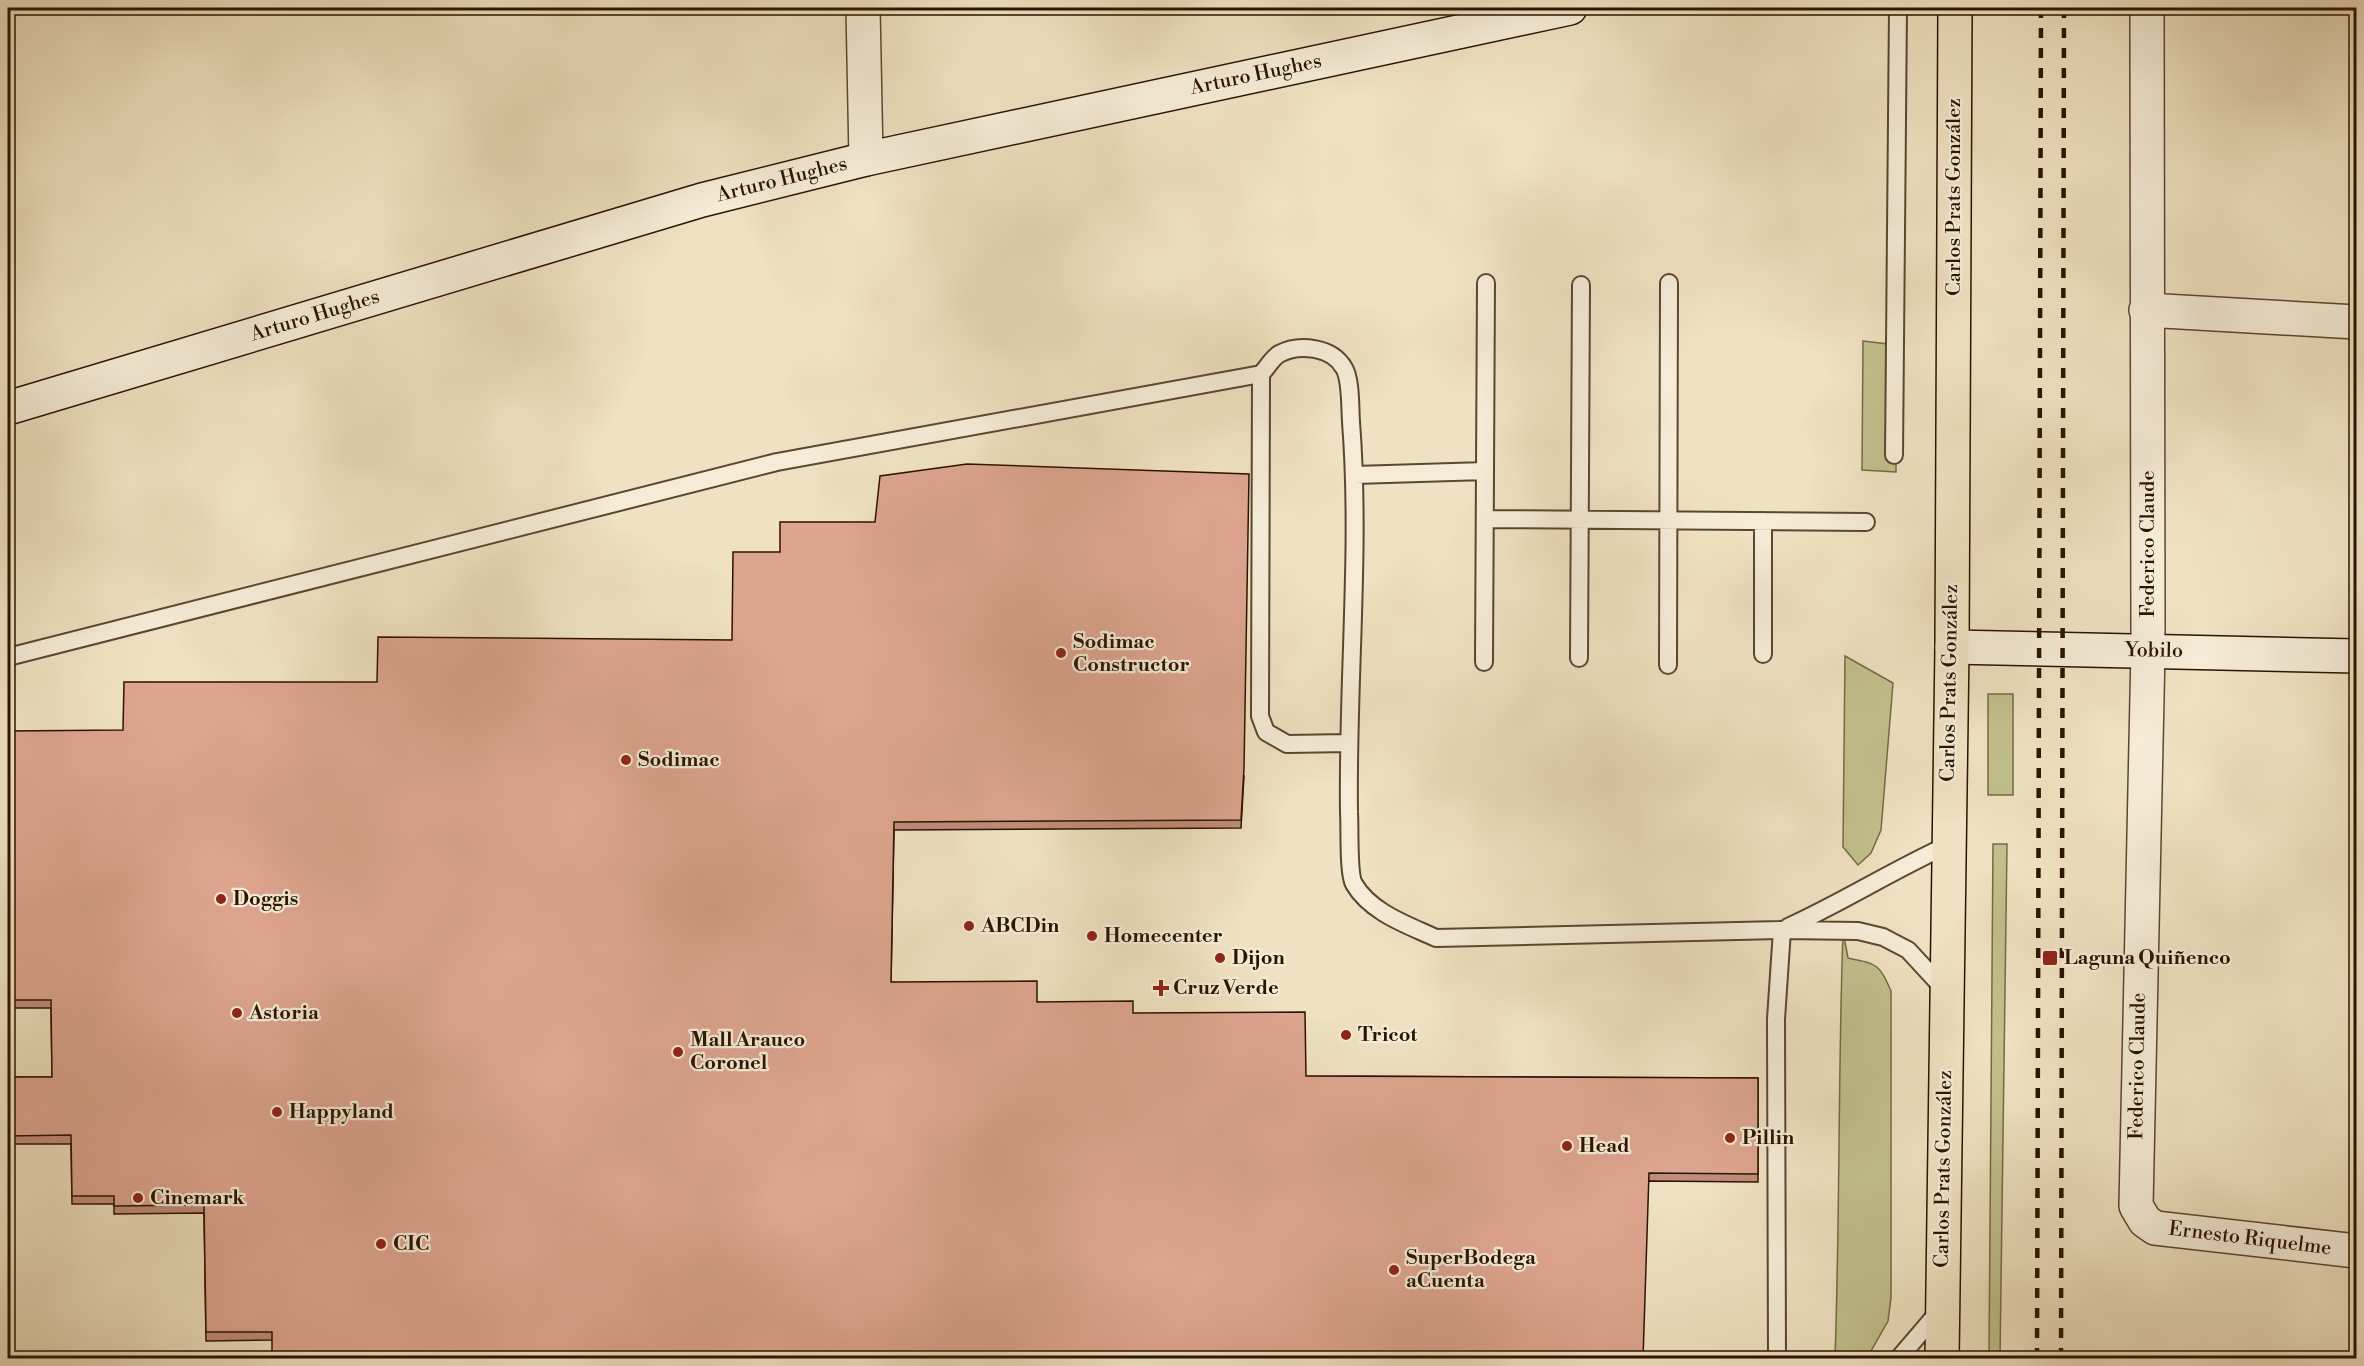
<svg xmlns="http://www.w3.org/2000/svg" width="2364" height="1366" viewBox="0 0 2364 1366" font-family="'Libre Bodoni',serif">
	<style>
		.green { fill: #c1c08d; stroke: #766a46; stroke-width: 1.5 }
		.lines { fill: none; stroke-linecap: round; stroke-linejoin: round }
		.lane-casing { stroke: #5d4630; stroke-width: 20 }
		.street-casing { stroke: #5d4630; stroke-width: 36 }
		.secondary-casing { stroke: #2c1300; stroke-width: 36 }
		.primary-casing { stroke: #2c1300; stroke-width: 36 }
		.lane { stroke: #f5ecd7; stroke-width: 16 }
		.street { stroke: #f5ecd7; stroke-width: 33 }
		.secondary { stroke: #f5ecd7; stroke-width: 33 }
		.primary { stroke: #efe1c1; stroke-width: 33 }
		.rail { stroke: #2c1300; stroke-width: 4.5; stroke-dasharray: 10 10; stroke-linecap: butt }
		.wall { fill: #be8d7b; stroke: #2c1300; stroke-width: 1.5 }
		.building { fill: #dda48f; stroke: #2c1300; stroke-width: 1.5 }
		.poi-dot { fill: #8f2418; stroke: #f5ecd7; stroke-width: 2 }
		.labels { text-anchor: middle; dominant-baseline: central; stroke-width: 4.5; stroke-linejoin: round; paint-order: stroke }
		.street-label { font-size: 20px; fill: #2c1300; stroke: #f5ecd7 }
		.poi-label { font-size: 20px; font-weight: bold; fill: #2c1300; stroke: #f5ecd7; text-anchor: start }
	</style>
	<rect width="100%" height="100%" fill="#efe1c1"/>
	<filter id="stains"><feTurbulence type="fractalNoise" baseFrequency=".00333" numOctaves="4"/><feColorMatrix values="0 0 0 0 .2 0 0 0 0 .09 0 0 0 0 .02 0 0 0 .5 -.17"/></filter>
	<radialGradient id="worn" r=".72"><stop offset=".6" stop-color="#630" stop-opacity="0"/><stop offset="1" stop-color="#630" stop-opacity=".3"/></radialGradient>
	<path class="green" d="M1863,341L1896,345V472L1862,470Z
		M1845,656L1893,683L1881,830L1871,853L1858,865L1843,847Z
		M1988,694H2013V795H1988Z
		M1993,844H2007L2000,1358H1989Z
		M1843,932L1848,958C1878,964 1879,964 1891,991V1298L1888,1321L1867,1358H1835C1840,1216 1838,1074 1843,932Z"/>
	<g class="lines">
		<defs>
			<path id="lane" d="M1261,374L1260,716L1266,732L1287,744L1348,743
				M1894,455L1898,8
				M1355,475L1485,471
				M1485,519L1866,522
				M1763,654V521
				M8,657L777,462L1261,374C1267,368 1272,358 1279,354C1299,343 1332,347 1344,368C1351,379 1350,408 1351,422C1361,550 1347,683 1349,812C1350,826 1348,874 1354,884C1371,913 1408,925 1436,938L1782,930L1858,931L1883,937L1908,950L1945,990
				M1579,658L1581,285
				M1484,662L1486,283
				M1668,665L1669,283
				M1788,927C1843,902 1893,870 1948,845
				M1777,1358L1776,1019L1782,930
				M1899,1358L1940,1310"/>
			<path id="street" d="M863,8L866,159
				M2147,8L2148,650L2136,1206L2145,1221L2155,1228L2356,1251
				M2146,310L2356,322"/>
			<path id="secondary" d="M8,408L702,200L866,159L1570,8
				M1952,647L2356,656"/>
			<path id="primary" d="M1942,1358L1952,647L1955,8"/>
		</defs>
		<use href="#lane" class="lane-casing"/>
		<use href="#street" class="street-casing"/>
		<use href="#secondary" class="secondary-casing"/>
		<use href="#primary" class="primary-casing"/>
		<use href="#lane" class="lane"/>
		<use href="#street" class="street"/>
		<use href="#secondary" class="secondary"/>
		<use href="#primary" class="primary"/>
		<path class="rail" d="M2037,1358L2041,8
			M2061,1358L2064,8"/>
	</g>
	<path class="wall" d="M8,731L1244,776L1241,828L894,830L891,982L1037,1002L1133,1013L1306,1076L1758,1078V1182L1649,1181L272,1340L206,1341L204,1213L114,1214V1204H72L71,1144H8V1077H52L51,1008H8Z"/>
	<path class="building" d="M967,464L1249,474L1244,768L1241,820L894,822L891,982L1037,981V1002L1133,1001V1013L1305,1012L1306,1076L1758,1078V1174L1649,1173L1643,1359H272V1332H206L204,1205L114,1206V1196H72L71,1135L8,1136V1077H52L51,1000H8V731L123,730L124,682H377L378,637L732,640L733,552H780V522H875L880,476Z"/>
	<g class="poi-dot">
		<circle cx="1061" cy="653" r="6"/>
		<circle cx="626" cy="760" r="6"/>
		<circle cx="221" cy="899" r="6"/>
		<circle cx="969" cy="926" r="6"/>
		<circle cx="1092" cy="936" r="6"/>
		<circle cx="1220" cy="958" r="6"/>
		<rect x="2042" y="950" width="16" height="16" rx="3"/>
		<path d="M1158 979h6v6h6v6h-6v6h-6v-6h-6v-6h6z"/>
		<circle cx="237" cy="1013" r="6"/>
		<circle cx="1346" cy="1035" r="6"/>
		<circle cx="678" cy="1052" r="6"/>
		<circle cx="277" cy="1112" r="6"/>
		<circle cx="1730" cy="1138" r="6"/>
		<circle cx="1567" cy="1146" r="6"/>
		<circle cx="138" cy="1198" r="6"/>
		<circle cx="381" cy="1244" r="6"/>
		<circle cx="1394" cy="1270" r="6"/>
	</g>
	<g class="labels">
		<g class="street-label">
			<text transform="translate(1256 75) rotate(-12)">Arturo Hughes</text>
			<text transform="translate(782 180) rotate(-14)">Arturo Hughes</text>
			<text transform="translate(1954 197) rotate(-90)">Carlos Prats González</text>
			<text transform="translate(315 316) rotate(-17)">Arturo Hughes</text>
			<text transform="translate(2148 544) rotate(-90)">Federico Claude</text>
			<text transform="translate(2154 651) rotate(1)">Yobilo</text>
			<text transform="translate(1950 683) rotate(-89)">Carlos Prats González</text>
			<text transform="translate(2138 1066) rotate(-89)">Federico Claude</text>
			<text transform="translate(1944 1169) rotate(-89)">Carlos Prats González</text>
			<text transform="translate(2250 1239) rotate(7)">Ernesto Riquelme</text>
		</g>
		<g class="poi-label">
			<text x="1073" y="642">Sodimac<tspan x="1073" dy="23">Constructor</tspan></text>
			<text x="638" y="760">Sodimac</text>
			<text x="233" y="899">Doggis</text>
			<text x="981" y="926">ABCDin</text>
			<text x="1104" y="936">Homecenter</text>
			<text x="1232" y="958">Dijon</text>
			<text x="2064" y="958">Laguna Quiñenco</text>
			<text x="1173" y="988">Cruz Verde</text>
			<text x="249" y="1013">Astoria</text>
			<text x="1358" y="1035">Tricot</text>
			<text x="690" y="1040">Mall Arauco<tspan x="690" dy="23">Coronel</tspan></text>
			<text x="289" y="1112">Happyland</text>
			<text x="1742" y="1138">Pillin</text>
			<text x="1579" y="1146">Head</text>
			<text x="150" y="1198">Cinemark</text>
			<text x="393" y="1244">CIC</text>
			<text x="1406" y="1258">SuperBodega<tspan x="1406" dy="23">aCuenta</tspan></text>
		</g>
	</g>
	<rect width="2364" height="1366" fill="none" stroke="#efe1c1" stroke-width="30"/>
	<rect x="9" y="9" width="2346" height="1348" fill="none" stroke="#2c1300" stroke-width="3"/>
	<rect x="15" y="15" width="2334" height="1336" fill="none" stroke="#2c1300" stroke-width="1.5"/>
	<rect width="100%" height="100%" filter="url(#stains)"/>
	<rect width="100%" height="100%" fill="url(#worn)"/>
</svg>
